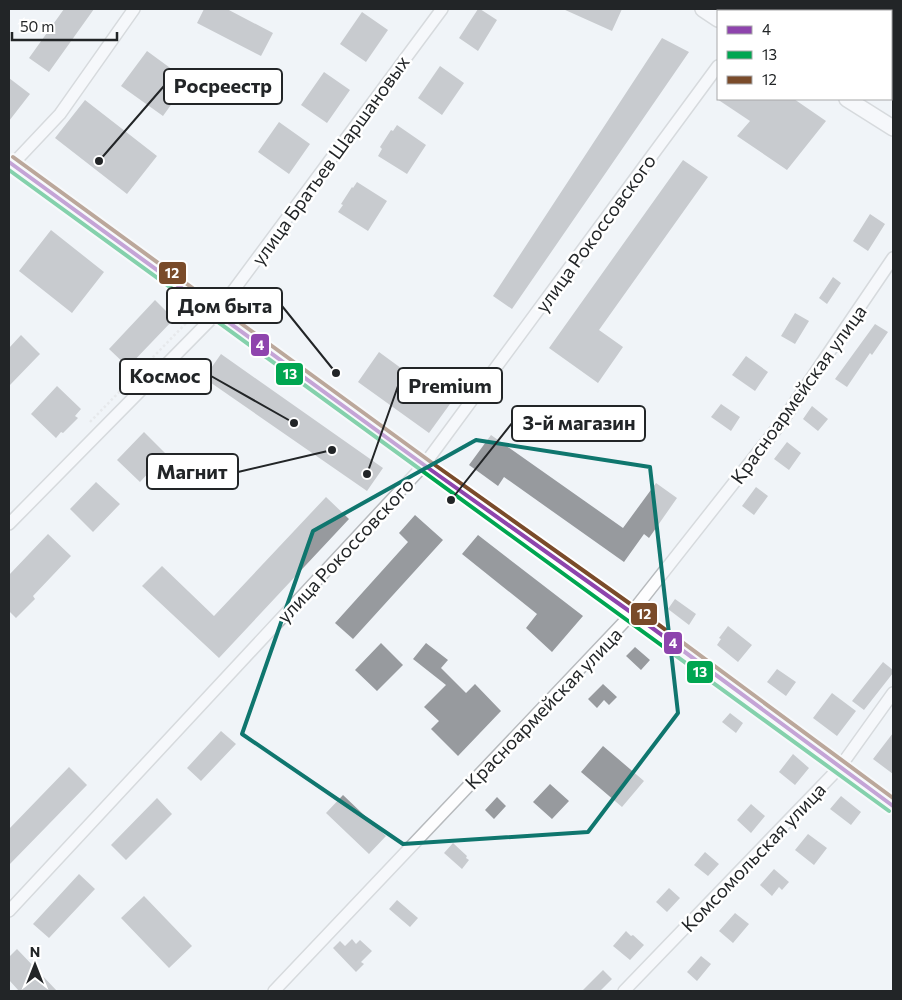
<svg xmlns="http://www.w3.org/2000/svg" width="902" height="1000" viewBox="0 0 902 1000" font-family="Commissioner,sans-serif">
	<style>
		.building { fill: #979a9e }
		.lines { fill: none; stroke-linecap: round; stroke-linejoin: round }
		.minor-casing { stroke: #b7babd; stroke-width: 14 }
		.tertiary-casing { stroke: #b7babd; stroke-width: 18 }
		.path { stroke: #dadbdd; stroke-width: 2.5; stroke-dasharray: 2.5 2.5; stroke-linecap: butt }
		.minor { stroke: #fdfdfe; stroke-width: 11 }
		.tertiary { stroke: #fdfdfe; stroke-width: 15 }
		.bus-1-casing { stroke: #fff; stroke-width: 8 }
		.bus-2-casing { stroke: #fff; stroke-width: 8 }
		.bus-3-casing { stroke: #fff; stroke-width: 8 }
		.bus-1 { stroke: #8e44ad; stroke-width: 4 }
		.bus-2 { stroke: #00a651; stroke-width: 4 }
		.bus-3 { stroke: #7a4b2a; stroke-width: 4 }
		.marked { fill: none; stroke: #0f766e; stroke-width: 4; stroke-linejoin: round }
		.labels { text-anchor: middle; dominant-baseline: central; stroke-width: 5; stroke-linejoin: round; paint-order: stroke }
		.street-label { font-size: 19px; fill: #222527; stroke: #fff }
		.leader { fill: none; stroke: #222527; stroke-width: 2 }
		.callout-dot { fill: #222527; stroke: #fff; stroke-width: 2 }
		.callout { fill: #fff; stroke: #222527; stroke-width: 2 }
		.callout-label { font-size: 20px; text-anchor: middle; font-weight: bold; fill: #222527 }
		.line-badge { stroke: #fff; stroke-width: 2 }
		.badge-label { font-size: 14px; text-anchor: middle; font-weight: bold; fill: #fff }
	</style>
	<rect width="100%" height="100%" fill="#f0f4f8"/>
	<path class="building" d="M64,9H94L49,72L29,58Z
		M204,9H227L273,33L261,56L197,23Z
		M478,9H480L497,20L478,51L459,38Z
		M563,9H622L612,31Z
		M362,12L388,30L366,62L340,44Z
		M662,38L689,52L512,309L493,296Z
		M147,51L188,81L163,116L121,86Z
		M440,66L464,83L442,115L418,98Z
		M324,72L350,90L327,123L301,105Z
		M9,78L30,94L9,121Z
		M717,99H794L826,121L787,170L737,136L750,121Z
		M85,100L157,156L127,194L55,138Z
		M279,122L310,144L289,174L258,152Z
		M397,125L426,145L407,174L378,156L382,149L380,147L391,130L393,131Z
		M683,160L708,177L599,330L623,347L598,383L549,348Z
		M357,182L387,201L368,231L338,212L343,205L341,204L352,187L353,188Z
		M870,214L885,224L868,251L853,241Z
		M51,230L104,272L72,313L19,271Z
		M833,277L841,283L827,304L819,298Z
		M155,300L174,319L128,367L109,349Z
		M795,313L809,321L795,344L781,336Z
		M875,324L888,332L872,355L870,353L847,387L835,379Z
		M21,335L40,354L9,386V348Z
		M379,352L450,404L429,433L358,382Z
		M221,354L383,468L367,491L204,378Z
		M746,356L768,372L755,391L732,375Z
		M57,386L81,409L75,416L78,418L63,433L61,432L56,438L31,414Z
		M721,404L740,417L731,431L711,417Z
		M812,406L828,419L818,431L803,419Z
		M144,432L166,454L140,482L117,460Z
		M491,435L623,528L656,483L677,498L649,538L644,534L624,562L504,477L498,486L469,465Z
		M787,442L801,453L789,470L774,459Z
		M96,482L120,504L93,532L70,509Z
		M756,487L768,496L754,515L742,506Z
		M326,497L349,519L219,658L142,586L162,566L214,616Z
		M415,515L443,540L353,639L335,623L408,542L399,533Z
		M48,534L71,556L33,596L35,599L16,618L9,611V575Z
		M478,535L583,616L552,652L526,628L537,614L462,554Z
		M675,599L696,614L689,625L668,609Z
		M728,626L752,645L738,662L717,645L721,639L719,638Z
		M381,643L403,665L377,691L355,670Z
		M426,643L448,660L441,668L466,693L475,684L501,711L458,756L431,729L439,721L424,707L446,685L413,659Z
		M635,647L650,660L641,670L626,656Z
		M883,662L893,670V673L864,710L852,701Z
		M777,669L796,682L786,696L767,682Z
		M603,684L617,697L609,705L604,700L597,708L588,699Z
		M832,693L856,711L837,736L813,718Z
		M730,713L743,723L736,733L722,722Z
		M221,731L236,744L201,781L187,768Z
		M893,733V774L873,759Z
		M603,746L644,781L622,807L581,772Z
		M793,754L809,768L795,785L779,772Z
		M69,767L87,785L9,865V829Z
		M550,784L569,801L552,819L533,802Z
		M343,795L386,836L369,854L326,813Z
		M841,796L861,812L851,825L830,809Z
		M497,797L506,806L494,819L485,810Z
		M157,798L172,814L126,860L111,845Z
		M751,804L765,816L751,833L737,820Z
		M808,834L827,848L814,865L795,850Z
		M453,843L467,856L466,858L469,860L462,869L444,853Z
		M705,852L719,864L708,876L694,865Z
		M774,869L789,882L782,890L779,887L772,896L760,885Z
		M79,874L95,889L49,938L33,924Z
		M669,888L680,898L667,912L656,902Z
		M144,896L192,946L169,968L121,918Z
		M397,900L418,918L410,927L389,909Z
		M735,913L749,924L733,943L719,931Z
		M626,931L631,936L633,935L644,945L630,960L613,946Z
		M352,939L356,944L360,940L372,951L361,962L364,964L356,972L333,948L340,941L345,946Z
		M17,949L57,991H19L9,980V957Z
		M701,956L711,964L697,981L687,972Z
		M603,970L612,979L600,991H582Z"/>
	<g class="lines">
		<defs>
			<path id="minor" d="M748,11L749,9
				M891,33L893,27
				M9,162L431,470L632,613L893,806
				M9,168L60,114L134,9
				M9,524L216,314L442,9
				M9,911L424,465L718,66
				M274,991L625,621L781,423L893,258
				M624,991L840,767L893,693"/>
			<path id="tertiary" d="M703,9L718,19
				M847,99L893,128"/>
		</defs>
		<use href="#minor" class="minor-casing"/>
		<use href="#tertiary" class="tertiary-casing"/>
		<path class="path" d="M90,422L194,315"/>
		<use href="#minor" class="minor"/>
		<use href="#tertiary" class="tertiary"/>
		<defs>
			<path id="bus-1" d="M9,162L431,470L632,613L893,806"/>
			<path id="bus-2" d="M9,170C302,384 597,595 889,811"/>
			<path id="bus-3" d="M13,157L435,465L636,608L893,798"/>
		</defs>
		<use href="#bus-1" class="bus-1-casing"/>
		<use href="#bus-2" class="bus-2-casing"/>
		<use href="#bus-3" class="bus-3-casing"/>
		<use href="#bus-1" class="bus-1"/>
		<use href="#bus-2" class="bus-2"/>
		<use href="#bus-3" class="bus-3"/>
	</g>
	<path d="M0 0H902V1000H0ZM476,440L650,467L678,713L588,832L403,844L242,734L313,531Z" fill="#f0f4f8" fill-opacity=".55" fill-rule="evenodd"/>
	<path class="marked" d="M476,440L650,467L678,713L588,832L403,844L242,734L313,531Z"/>
	<g class="labels">
		<g class="street-label">
			<text transform="translate(330 160) rotate(-54)">улица Братьев Шаршановых</text>
			<text transform="translate(595 233) rotate(-54)">улица Рокоссовского</text>
			<text transform="translate(798 394) rotate(-54)">Красноармейская улица</text>
			<text transform="translate(345 550) rotate(-47)">улица Рокоссовского</text>
			<text transform="translate(543 708) rotate(-46)">Красноармейская улица</text>
			<text transform="translate(753 857) rotate(-46)">Комсомольская улица</text>
		</g>
	</g>
	<path class="leader" d="M99 161L164 86M336 373L282 306M294 423L211 376M367 474L398 386M451 500L512 423M332 450L238 472"/>
	<g class="callout-dot">
		<circle cx="99" cy="161" r="5"/>
		<circle cx="336" cy="373" r="5"/>
		<circle cx="294" cy="423" r="5"/>
		<circle cx="367" cy="474" r="5"/>
		<circle cx="451" cy="500" r="5"/>
		<circle cx="332" cy="450" r="5"/>
	</g>
	<g class="callout">
		<rect x="164" y="69" width="118" height="35" rx="5"/>
		<rect x="167" y="288" width="115" height="35" rx="5"/>
		<rect x="120" y="359" width="91" height="35" rx="5"/>
		<rect x="398" y="368" width="104" height="35" rx="5"/>
		<rect x="512" y="406" width="133" height="35" rx="5"/>
		<rect x="147" y="454" width="91" height="35" rx="5"/>
	</g>
	<g class="callout-label">
		<text x="223" y="93">Росреестр</text>
		<text x="225" y="313">Дом быта</text>
		<text x="165" y="383">Космос</text>
		<text x="450" y="393">Premium</text>
		<text x="579" y="430">3-й магазин</text>
		<text x="192" y="479">Магнит</text>
	</g>
	<g class="line-badge">
		<rect x="158" y="261" width="29" height="24" rx="5" fill="#7a4b2a"/>
		<rect x="250" y="333" width="20" height="24" rx="5" fill="#8e44ad"/>
		<rect x="275" y="362" width="29" height="24" rx="5" fill="#00a651"/>
		<rect x="630" y="602" width="28" height="24" rx="5" fill="#7a4b2a"/>
		<rect x="663" y="631" width="20" height="24" rx="5" fill="#8e44ad"/>
		<rect x="686" y="660" width="28" height="24" rx="5" fill="#00a651"/>
	</g>
	<g class="badge-label">
		<text x="172" y="278">12</text>
		<text x="260" y="350">4</text>
		<text x="290" y="379">13</text>
		<text x="644" y="619">12</text>
		<text x="673" y="648">4</text>
		<text x="700" y="677">13</text>
	</g>
	<rect width="902" height="1000" fill="none" stroke="#222527" stroke-width="20"/>
	<rect x="717" y="10" width="175" height="90" fill="#ffffff" stroke="#a7a8a9"/>
	<rect x="727" y="26" width="25" height="8" fill="#8e44ad" stroke="#a7a8a9"/>
	<text x="762" y="35" font-size="15" fill="#222527">4</text>
	<rect x="727" y="51" width="25" height="8" fill="#00a651" stroke="#a7a8a9"/>
	<text x="762" y="60" font-size="15" fill="#222527">13</text>
	<rect x="727" y="76" width="25" height="8" fill="#7a4b2a" stroke="#a7a8a9"/>
	<text x="762" y="85" font-size="15" fill="#222527">12</text>
	<g transform="translate(35 965)" stroke="#ffffff" stroke-width="4" paint-order="stroke">
	<path d="M0-4L9 19L0 12L-9 19Z" fill="#222527"/>
	<text y="-8" font-size="14" font-weight="bold" text-anchor="middle" fill="#222527">N</text>
	</g>
	<path d="M12 32v8h105v-8" fill="none" stroke="#222527" stroke-width="2.5"/>
	<text x="20" y="32" font-size="15" fill="#222527" stroke="#ffffff" stroke-width="4" paint-order="stroke">50 m</text>
</svg>
